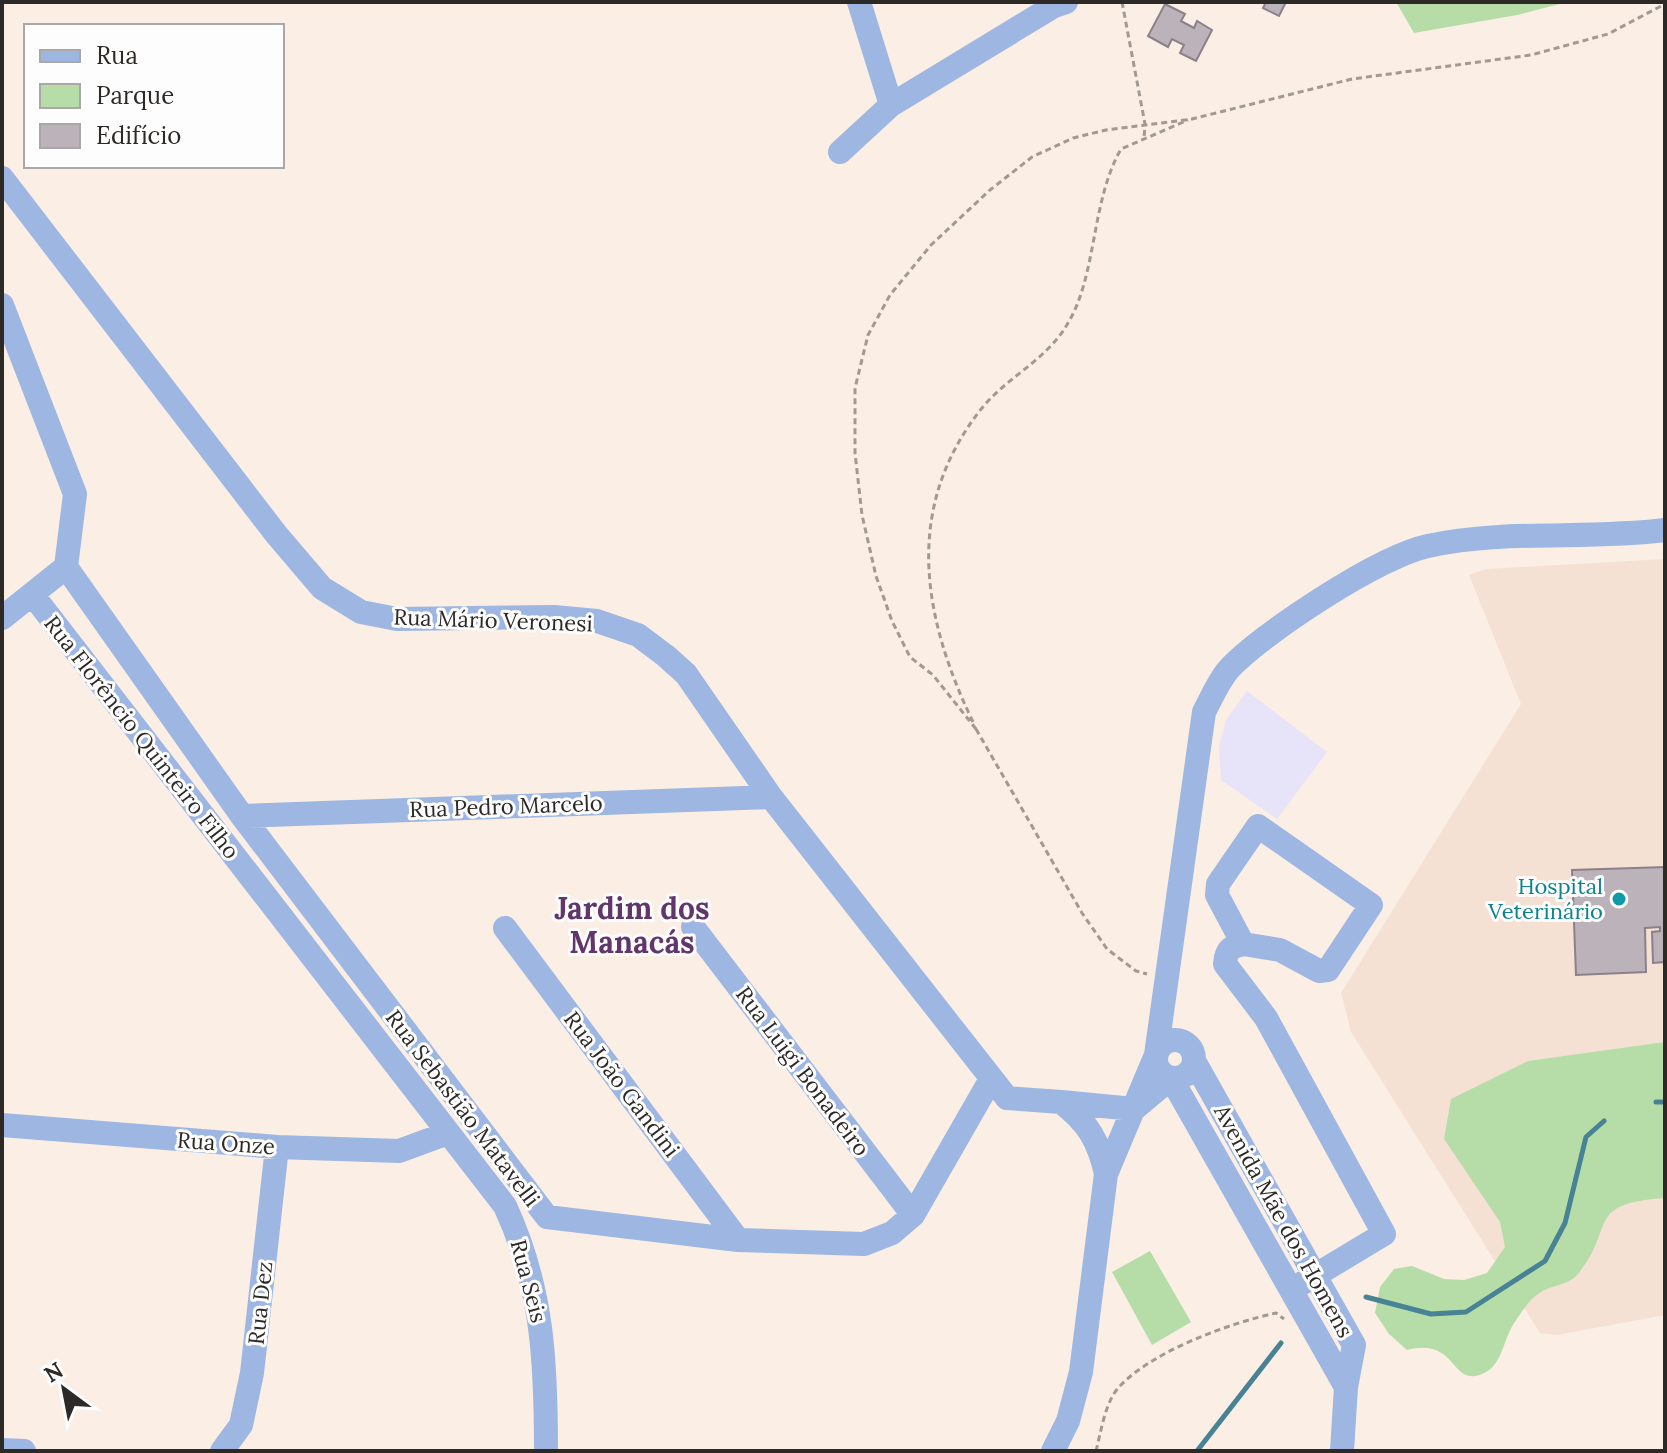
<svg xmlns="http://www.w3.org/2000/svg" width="1667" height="1453" viewBox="0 0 1667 1453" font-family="Lora,serif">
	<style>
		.built { fill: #f4e1d4 }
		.medical { fill: #e7e3f9 }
		.green { fill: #b6dda8 }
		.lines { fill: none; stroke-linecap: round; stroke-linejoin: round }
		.stream { stroke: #488395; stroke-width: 5 }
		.building { fill: #bcb2ba; stroke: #8b818a; stroke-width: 2 }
		.path { stroke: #a19992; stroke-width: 3; stroke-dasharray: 6 4; stroke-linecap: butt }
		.minor { stroke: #9db6e2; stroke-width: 24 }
		.culture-dot { fill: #0f9aa8; stroke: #fdfdfd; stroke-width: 3 }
		.labels { text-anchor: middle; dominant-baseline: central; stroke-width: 6; stroke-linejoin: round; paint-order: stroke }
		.street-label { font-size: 22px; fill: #2d2926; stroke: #fdfdfd }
		.culture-label { font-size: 22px; fill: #0d838f; stroke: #fdfdfd; text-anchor: end }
		.district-label { font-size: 30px; font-weight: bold; fill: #61366b; stroke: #fdfdfd }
	</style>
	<rect width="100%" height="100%" fill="#faeee5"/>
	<path class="built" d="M1665,559V1315L1557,1335L1540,1333L1351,1032L1341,993L1521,704L1469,575L1486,569Z"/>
	<path class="medical" d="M1247,691L1327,752L1277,819L1221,780L1219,746L1226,720Z"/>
	<path class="green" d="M1396,2H1567L1517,15L1414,33Z
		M1665,1042V1198C1583,1204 1617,1227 1578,1274C1567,1286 1554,1284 1541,1292C1529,1299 1520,1314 1513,1325C1502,1342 1502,1372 1475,1376C1451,1380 1454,1338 1407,1350L1389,1334L1375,1313L1380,1287L1394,1269L1412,1266L1444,1279L1464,1280L1487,1273L1505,1247L1500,1222L1444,1139L1451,1099L1528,1061Z
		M1150,1251L1191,1322L1152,1345L1112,1272Z"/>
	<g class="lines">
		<path class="stream" d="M1656,1102H1665
			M1366,1297L1431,1314L1466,1312L1545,1261L1565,1223L1586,1137L1604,1121
			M1197,1451L1281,1343"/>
	</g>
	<path class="building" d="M1266,2H1286L1279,16L1263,8Z
		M1165,4L1185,14L1181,21L1194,28L1197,21L1212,30L1196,61L1180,53L1184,45L1172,39L1168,47L1148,36Z
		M1665,867V962L1653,963L1652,932L1660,931V927L1645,928L1646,972L1576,975L1572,870Z"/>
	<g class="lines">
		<path class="path" d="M1122,2L1145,124L1144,139
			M973,722C922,616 903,507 982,408C1007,377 1048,359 1068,323C1097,275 1091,201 1121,149L1188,120
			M976,729L933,675L910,657L892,621L876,576L862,515L855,453V388L868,335L890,295L931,245L990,190L1032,157L1073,138L1106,130L1192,119L1352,79L1531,55L1608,34L1665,4
			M976,729L1082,913L1107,949L1136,971L1147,974
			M1096,1451C1101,1432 1105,1402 1119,1387C1152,1351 1230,1323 1276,1313L1284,1319"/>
		<path class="minor" d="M859,2L891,105
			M840,152L891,105L1054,6L1066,2
			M2,178L276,534L322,588L361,612L397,619L554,617L597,621L638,635L666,656L686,674L771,797L1007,1098L1061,1102
			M2,305L75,494L66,567L2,618
			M66,567L242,816L547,1217L738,1240L864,1244L892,1233L913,1215L991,1079
			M32,594L505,1206C543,1288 546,1362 546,1451
			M242,816L771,797
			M1258,826L1371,905L1328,970L1319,971L1280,950L1243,944L1217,895L1218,884Z
			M693,927L913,1215
			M505,928L738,1240
			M1243,944C1230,947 1226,950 1225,964L1266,1018L1384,1234L1301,1284
			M1156 1059a19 19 0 1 1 38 0a19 19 0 1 1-38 0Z
			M2,1125L277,1147L399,1151L448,1133
			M1106,1174C1099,1142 1088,1122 1061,1102L1134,1109L1171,1078L1346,1387L1354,1345L1194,1061
			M2,1450L24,1451
			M222,1451L241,1425L252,1373L277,1147
			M1053,1451L1068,1421L1081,1372L1106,1174L1156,1055L1204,712C1211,699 1218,682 1228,670C1262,633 1380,556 1428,546C1506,529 1587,540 1665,530
			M1342,1451L1346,1387"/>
	</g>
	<circle class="culture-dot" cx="1619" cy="899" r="8"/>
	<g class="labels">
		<g class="street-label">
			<text transform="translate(493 620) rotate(2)">Rua Mário Veronesi</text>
			<text transform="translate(142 737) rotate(52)">Rua Florêncio Quinteiro Filho</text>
			<text transform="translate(506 806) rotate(-2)">Rua Pedro Marcelo</text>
			<text transform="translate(803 1071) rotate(53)">Rua Luigi Bonadeiro</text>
			<text transform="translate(622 1084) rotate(53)">Rua João Gandini</text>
			<text transform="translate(463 1108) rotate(53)">Rua Sebastião Matavelli</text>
			<text transform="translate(226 1143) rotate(4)">Rua Onze</text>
			<text transform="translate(1284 1221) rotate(61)">Avenida Mãe dos Homens</text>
			<text transform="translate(529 1281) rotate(75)">Rua Seis</text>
			<text transform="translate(260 1303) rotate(-84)">Rua Dez</text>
		</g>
		<g class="culture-label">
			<text x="1603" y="886">Hospital<tspan x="1603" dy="25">Veterinário</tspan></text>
		</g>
		<g class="district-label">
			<text x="632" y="908">Jardim dos<tspan x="632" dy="34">Manacás</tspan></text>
		</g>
	</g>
	<rect width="1667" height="1453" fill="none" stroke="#2d2926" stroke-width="8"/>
	<rect x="24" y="24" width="260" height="144" fill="#fdfdfd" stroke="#aaa8a7" stroke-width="2"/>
	<rect x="40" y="50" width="40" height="12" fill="#9db6e2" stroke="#aaa8a7" stroke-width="2"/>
	<text x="96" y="64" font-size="24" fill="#2d2926">Rua</text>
	<rect x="40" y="84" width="40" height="24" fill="#b6dda8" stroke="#aaa8a7" stroke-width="2"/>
	<text x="96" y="104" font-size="24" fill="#2d2926">Parque</text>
	<rect x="40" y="124" width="40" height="24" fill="#bcb2ba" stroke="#aaa8a7" stroke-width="2"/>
	<text x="96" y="144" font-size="24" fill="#2d2926">Edifício</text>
	<g transform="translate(64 1389) rotate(328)" stroke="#fdfdfd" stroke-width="6" paint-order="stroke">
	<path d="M0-6L14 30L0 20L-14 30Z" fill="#2d2926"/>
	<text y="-12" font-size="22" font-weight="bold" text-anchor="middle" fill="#2d2926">N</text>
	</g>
</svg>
